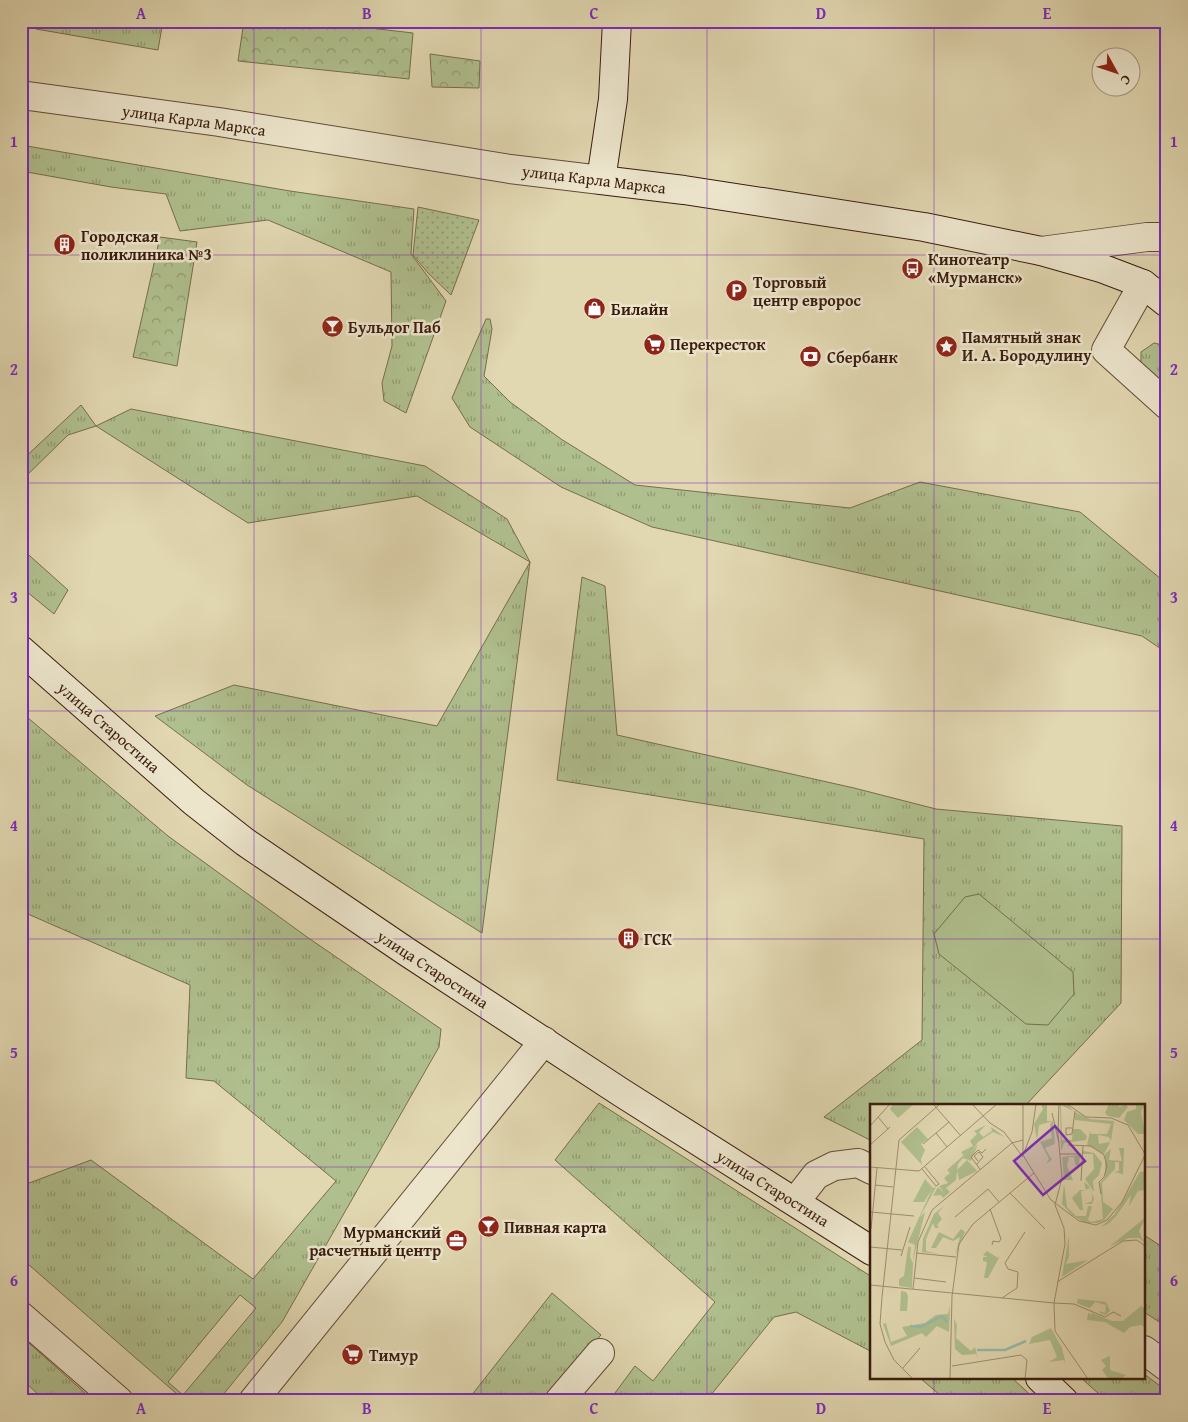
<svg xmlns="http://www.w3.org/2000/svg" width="1188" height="1422" viewBox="0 0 1188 1422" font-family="'Gentium Book Plus',serif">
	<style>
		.grass { fill: url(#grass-tufts); stroke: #766e4e; fill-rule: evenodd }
		.forest { fill: url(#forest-crowns); stroke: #766e4e }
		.park { fill: url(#park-dots); stroke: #766e4e }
		.pitch { fill: #b0bf8e; stroke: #766e4e }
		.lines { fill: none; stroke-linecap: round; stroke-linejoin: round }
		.minor-casing { stroke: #644c37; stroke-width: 30 }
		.tertiary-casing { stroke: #644c37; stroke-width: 30 }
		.secondary-casing { stroke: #3b1d0e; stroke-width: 30 }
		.minor { stroke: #ece5cc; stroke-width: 28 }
		.tertiary { stroke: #ece5cc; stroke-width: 28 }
		.secondary { stroke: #ece5cc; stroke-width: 28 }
		.grid { fill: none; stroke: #7b2cbf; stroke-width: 1; stroke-opacity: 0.55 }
		.labels { text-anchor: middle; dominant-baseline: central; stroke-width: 5; stroke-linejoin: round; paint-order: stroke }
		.street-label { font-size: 16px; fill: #3b1d0e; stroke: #ece5cc }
		.poi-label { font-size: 16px; font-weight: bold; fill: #3b1d0e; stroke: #ece5cc; text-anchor: start }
		.inset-river { fill: none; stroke: #94baab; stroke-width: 2.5 }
		.inset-road { fill: none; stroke: #9f8d70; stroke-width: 1 }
		.view { fill: #7b2cbf; fill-opacity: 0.15; stroke: #7b2cbf; stroke-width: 2.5 }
		.inset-edge { fill: none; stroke: #3b1d0e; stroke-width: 2.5 }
		.neatline { fill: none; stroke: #7b2cbf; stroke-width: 2 }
		.grid-label { font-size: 16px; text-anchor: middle; font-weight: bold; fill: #7b2cbf }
	</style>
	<defs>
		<pattern id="grass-tufts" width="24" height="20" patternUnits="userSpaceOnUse" patternTransform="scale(1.25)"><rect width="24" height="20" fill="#b0bf8e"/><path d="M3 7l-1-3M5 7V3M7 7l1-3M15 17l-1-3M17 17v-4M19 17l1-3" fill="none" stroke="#909b72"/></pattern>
		<pattern id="forest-crowns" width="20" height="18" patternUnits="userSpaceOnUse" patternTransform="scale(1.25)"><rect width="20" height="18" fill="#b0bf8e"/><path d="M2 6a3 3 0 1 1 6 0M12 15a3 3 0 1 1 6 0" fill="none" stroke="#909b72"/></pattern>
		<pattern id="park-dots" width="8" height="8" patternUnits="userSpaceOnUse" patternTransform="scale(1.25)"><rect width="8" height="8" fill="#b0bf8e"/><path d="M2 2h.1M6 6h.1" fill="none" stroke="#909b72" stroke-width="1.8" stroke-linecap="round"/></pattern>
	</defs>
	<rect width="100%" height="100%" fill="#e1d7b1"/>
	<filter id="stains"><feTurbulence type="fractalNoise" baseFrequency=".004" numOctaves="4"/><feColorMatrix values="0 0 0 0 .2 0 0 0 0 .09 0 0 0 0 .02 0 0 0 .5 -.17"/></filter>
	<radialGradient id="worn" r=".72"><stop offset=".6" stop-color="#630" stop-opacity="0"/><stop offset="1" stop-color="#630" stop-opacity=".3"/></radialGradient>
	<path class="grass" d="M38,21H163L158,50L36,29Z
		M21,145L290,191L414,209L411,254L446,301L406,413L384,401L382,383L392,346L391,272L268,220L180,231L166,194L111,187L21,171Z
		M486,319H490L492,329L484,376L510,402L561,439L635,485L850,508L920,482L1080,512L1167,584V653L1142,636L652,527L561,487L470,427L452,398Z
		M1154,343L1167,346V390L1141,367V352Z
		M81,405L96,426L131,409L425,466L507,519L530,562L482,933L247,785L155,716L234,685L437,726L530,562L417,496L248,523L96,426L68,435L21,481V461Z
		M21,548L68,590L54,614L21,587Z
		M582,577L605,586L617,735L854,788L936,809L1122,826L1121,1003L1025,1106H872V1141L824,1117L922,1040L924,839L557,780Z
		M21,712L168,836L307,937L441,1029L439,1047L282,1322L218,1401H185L21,1258V1186L91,1160L253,1279L336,1181L214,1081L186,1078L190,985L21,911ZM240,1295L256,1308L183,1395L168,1382Z
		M599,1103L872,1277V1352L796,1312L774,1317L706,1401H609L635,1366L653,1381L715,1302L555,1160Z
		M1144,1235L1167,1250V1327L1144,1312Z
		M552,1293L601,1335L541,1401H467Z
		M21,1336L94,1401H45L21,1378Z
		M1144,1374L1167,1391V1401H1107L1081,1378H1144Z
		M920,1378H1012L1037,1401H947Z"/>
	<path class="forest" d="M244,21H310L413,33L409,79L238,61Z
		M430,54L480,61L479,88L432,87Z
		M160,237L197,242L177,366L133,357Z"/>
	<path class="park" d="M418,207L479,220L451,295L428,273L413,255Z"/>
	<path class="pitch" d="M979,894L1073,972L1074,994L1048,1025L1026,1024L939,954L934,934L965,897Z"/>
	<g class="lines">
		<defs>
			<path id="minor" d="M795,1202L816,1175L834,1166L858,1163L872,1170
				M21,1316L119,1401
				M1144,1350L1167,1367
				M253,1401L544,1041
				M559,1401L600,1353"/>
			<path id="tertiary" d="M21,95L219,122L510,169L601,180
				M1041,251L1147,237H1167
				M1143,284L1106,350L1167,405"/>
			<path id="secondary" d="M617,21L613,99L601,180L684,190L924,227L1041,251L1101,268L1143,284L1167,303
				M21,650L194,802L245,842L407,952L622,1093L872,1251
				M1040,1378L1064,1401"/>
		</defs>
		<use href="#minor" class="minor-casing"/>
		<use href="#tertiary" class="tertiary-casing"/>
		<use href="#secondary" class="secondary-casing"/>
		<use href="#minor" class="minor"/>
		<use href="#tertiary" class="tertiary"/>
		<use href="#secondary" class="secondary"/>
	</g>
	<path class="grid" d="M254,21V1401M481,21V1401M707,21V1401M934,21V1106M21,255H1167M21,483H1167M21,711H1167M21,939H1167M21,1167H872M1144,1167H1167M934,1378V1401"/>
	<defs>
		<symbol id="building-disc" viewBox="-11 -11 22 22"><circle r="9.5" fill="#8f2418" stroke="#ece5cc"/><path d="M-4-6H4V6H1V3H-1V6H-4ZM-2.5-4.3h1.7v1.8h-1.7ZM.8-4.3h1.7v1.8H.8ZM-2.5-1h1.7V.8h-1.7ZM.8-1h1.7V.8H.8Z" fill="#fff"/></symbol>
		<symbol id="bus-disc" viewBox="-11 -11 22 22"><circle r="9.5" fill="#8f2418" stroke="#ece5cc"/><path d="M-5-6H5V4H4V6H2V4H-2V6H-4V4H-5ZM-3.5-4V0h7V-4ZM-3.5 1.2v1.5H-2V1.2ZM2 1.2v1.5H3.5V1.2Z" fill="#fff"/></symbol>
		<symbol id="parking-disc" viewBox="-11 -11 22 22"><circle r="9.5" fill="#8f2418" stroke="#ece5cc"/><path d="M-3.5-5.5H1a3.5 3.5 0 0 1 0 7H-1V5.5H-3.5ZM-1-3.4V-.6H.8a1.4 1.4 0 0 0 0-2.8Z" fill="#fff"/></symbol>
		<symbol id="shop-disc" viewBox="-11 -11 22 22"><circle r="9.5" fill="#8f2418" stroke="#ece5cc"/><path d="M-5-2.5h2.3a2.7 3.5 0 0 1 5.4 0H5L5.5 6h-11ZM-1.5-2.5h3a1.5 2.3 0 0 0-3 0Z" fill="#fff"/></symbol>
		<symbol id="bar-disc" viewBox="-11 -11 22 22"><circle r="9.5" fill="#8f2418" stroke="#ece5cc"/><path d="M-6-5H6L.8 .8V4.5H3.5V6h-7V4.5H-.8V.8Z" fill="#fff"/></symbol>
		<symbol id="supermarket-disc" viewBox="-11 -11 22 22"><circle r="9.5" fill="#8f2418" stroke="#ece5cc"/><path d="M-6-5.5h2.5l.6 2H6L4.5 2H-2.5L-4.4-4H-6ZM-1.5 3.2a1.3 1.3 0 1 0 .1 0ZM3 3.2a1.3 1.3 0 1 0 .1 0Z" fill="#fff"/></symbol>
		<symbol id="sight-disc" viewBox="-11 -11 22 22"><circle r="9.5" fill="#8f2418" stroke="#ece5cc"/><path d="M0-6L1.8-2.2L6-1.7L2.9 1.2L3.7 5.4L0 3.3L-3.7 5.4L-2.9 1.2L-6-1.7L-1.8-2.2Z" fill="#fff"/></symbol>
		<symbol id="bank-disc" viewBox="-11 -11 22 22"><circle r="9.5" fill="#8f2418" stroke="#ece5cc"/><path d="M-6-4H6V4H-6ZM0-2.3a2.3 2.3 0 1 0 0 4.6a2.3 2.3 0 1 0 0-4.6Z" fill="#fff"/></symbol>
		<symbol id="office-disc" viewBox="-11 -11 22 22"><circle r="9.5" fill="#8f2418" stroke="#ece5cc"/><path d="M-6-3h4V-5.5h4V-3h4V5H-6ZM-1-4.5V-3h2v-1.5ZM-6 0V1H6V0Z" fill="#fff"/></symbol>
	</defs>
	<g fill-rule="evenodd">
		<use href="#building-disc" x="52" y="232" width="25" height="25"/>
		<use href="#bus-disc" x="900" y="256" width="25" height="25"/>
		<use href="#parking-disc" x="724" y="278" width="25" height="25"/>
		<use href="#shop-disc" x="582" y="296" width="25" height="25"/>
		<use href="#bar-disc" x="320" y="314" width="25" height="25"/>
		<use href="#supermarket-disc" x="642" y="332" width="25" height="25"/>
		<use href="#sight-disc" x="934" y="334" width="25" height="25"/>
		<use href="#bank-disc" x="798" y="344" width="25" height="25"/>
		<use href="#building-disc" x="616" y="926" width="25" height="25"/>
		<use href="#bar-disc" x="476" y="1214" width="25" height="25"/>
		<use href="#office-disc" x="444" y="1228" width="25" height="25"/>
		<use href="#supermarket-disc" x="340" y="1342" width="25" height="25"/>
	</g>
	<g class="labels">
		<g class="street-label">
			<text transform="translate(194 120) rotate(8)">улица Карла Маркса</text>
			<text transform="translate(594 179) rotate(7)">улица Карла Маркса</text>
			<text transform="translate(109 727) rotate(41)">улица Старостина</text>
			<text transform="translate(433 969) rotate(33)">улица Старостина</text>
			<text transform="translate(773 1188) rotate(32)">улица Старостина</text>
		</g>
		<g class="poi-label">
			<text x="81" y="236">Городская<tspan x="81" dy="18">поликлиника №3</tspan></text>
			<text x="928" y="259">Кинотеатр<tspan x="928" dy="18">«Мурманск»</tspan></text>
			<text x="753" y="282">Торговый<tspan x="753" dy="18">центр евророс</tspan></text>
			<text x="611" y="309">Билайн</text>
			<text x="348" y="327">Бульдог Паб</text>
			<text x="962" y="337">Памятный знак<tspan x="962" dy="18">И. А. Бородулину</tspan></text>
			<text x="670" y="344">Перекресток</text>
			<text x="827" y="357">Сбербанк</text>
			<text x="644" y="939">ГСК</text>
			<text x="504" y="1227">Пивная карта</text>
			<text x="441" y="1232" text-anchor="end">Мурманский<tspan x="441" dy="18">расчетный центр</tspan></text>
			<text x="369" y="1355">Тимур</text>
		</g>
	</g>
	<g transform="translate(870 1104)">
		<rect width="275" height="275" fill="#e1d7b1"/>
		<path d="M190,0H197L203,7L191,1L192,36H202L203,25H210L217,32L216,36L194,39L191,47ZM205,8L220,15L244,17L241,37L239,33L228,31L229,40L240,38L234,50L217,41L220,27L221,30H237L241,20L205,16ZM183,17L185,40L175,44L182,56L176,60L179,55L170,38L182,34L180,20ZM108,40L101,57L93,54L88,60L86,76L76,84L80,88L73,94L71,91L63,92L68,83L74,89L69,82L78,79L74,74L80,69L77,66L94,51L97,54ZM249,44H254L253,70L244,68L249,67V58H245V65L232,79L233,98L243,105L234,116L228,119H215L202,111L192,100L194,79L197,103L206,112H216L218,102H222L218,116L221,118L233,115L230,79L235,73V50L241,45L239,56L252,57ZM213,47L224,49L232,59L229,71L223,77L224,88L215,75L224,65L223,50H213ZM210,51L209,63L205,60L204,53H199L197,62L203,76H194L192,53ZM55,75L63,84L66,83L50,113L55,108L43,157L45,141L38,138L62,85ZM214,78L219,82L224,95L222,100H215L222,97V89L219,84L216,86L211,87L213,106H210L202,94L210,86H216ZM74,102L68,109L72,115L67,121L69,124H65L63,119L56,135V147L69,150L52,148L53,135L64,110ZM91,125L95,128L85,152L90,133L83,137L73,133L66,144H61L69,128L83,135ZM199,131V153L196,160L218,156L192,173ZM38,143H41L40,153L43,159L42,184L29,182V175L34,172ZM117,147L128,154L130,152L118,174H114L117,158L113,157V153H118L113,151ZM80,202L79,228L67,222L56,233L52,229L21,242L13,220L16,219L21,238L37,232L32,223L55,219L66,211L78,210ZM84,215L87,221L86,234L101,247L105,243L108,255L106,250L92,251L85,245ZM181,224L192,244L196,261L194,256L179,258L187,253L180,236L159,240L162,233ZM240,252V266L256,271L251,275L238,274L232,266L236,262L231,256Z" fill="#b0bf8e"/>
		<path d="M171,0H177V17H183L169,21L167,36L164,20L173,5ZM239,0H249V3L256,0L258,3L249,14L238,12L235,9ZM266,0H275L271,8L275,30H268L254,16L257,8L266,5ZM116,21L109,28L113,33L122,27L121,23L135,33L123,28L108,38L97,55L91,48L103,42L100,37L107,30L104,27ZM275,67V86L268,87L259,102L261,91L246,112L238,120L231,123L244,111L270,68ZM275,114L269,127L274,138L269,134H259L240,142ZM31,187L36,188L38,192L37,207H30ZM208,195L236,198L240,207L235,211L230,209L229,207L235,209L236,201L225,198L220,204L214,202L207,199ZM275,196V224L271,221L260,223L254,229L235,218L217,216L218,209L221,210L220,214L222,209L242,217H253L271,202L274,204Z" fill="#b0bf8e"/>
		<path d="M23,0H44L28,14L20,5ZM47,23L58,35L51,40L55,46L51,55L52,61L31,38ZM97,56L107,67L89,76L87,66Z" fill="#b0bf8e"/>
		<path d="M55,75L62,85L54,98H43Z" fill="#b0bf8e"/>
		<path class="inset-river" d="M40,222L51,223L72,212L77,218M107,246H135L156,237"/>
		<path class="inset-road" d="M63,0L91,32M102,0L120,19L134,28L153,53M197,0L216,13L241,14L258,21L275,50M182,9L189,39M8,13L18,25M0,22L20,0M202,24H196V31L202,30L205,7M66,29L77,43M53,40L79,18M0,41L20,23M198,41L221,42L234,51L237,62L234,73L229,78L231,90M190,50H211M153,51L162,28L166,0M106,61L113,53L109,48L104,52L108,57M0,63L49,67L127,0M52,65L66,82L69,80L55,63M110,65L101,53L108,46L112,49L116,45M164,69L181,96L209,117L226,121L237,116L252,98L275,51M211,77L213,42M5,81L23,83M140,89L175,125M120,105L131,135L129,138L123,137L122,141M1,108L44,112M85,113L118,85L129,98M1,125L7,64M0,143L32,146M46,149L86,153M31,152L40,123M44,174L76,178M187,178L253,137L267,136L275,142M0,181L184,199L195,140L194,124L185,101L192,74L188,30L189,0M43,185L48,138L62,106L142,39L153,36M132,194L147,184L148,168L138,165L135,159L155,128M82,262L151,251L157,256L155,275M32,265L50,244M43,275L24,256L15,238L10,220L12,193L29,36L70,0M80,275L82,192L89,140L103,120L164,69L153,51V0M218,275L185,227L184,199L204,200L235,213L243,208L251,212"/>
		<path class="view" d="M185,22L215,57L173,91L144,57Z"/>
		<rect width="275" height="275" class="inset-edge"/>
	</g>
	<rect width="1188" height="1422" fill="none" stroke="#e1d7b1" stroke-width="55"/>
	<g transform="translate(1116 72) rotate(130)"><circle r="24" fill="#ece5cc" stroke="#a59580"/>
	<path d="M0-4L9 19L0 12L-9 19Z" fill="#8f2418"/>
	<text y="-8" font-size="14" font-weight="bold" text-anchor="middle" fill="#3b1d0e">С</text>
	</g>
	<rect x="28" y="28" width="1132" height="1366" class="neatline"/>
	<g class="grid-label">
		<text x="141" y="19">A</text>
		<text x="367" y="19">B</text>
		<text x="594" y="19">C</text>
		<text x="821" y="19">D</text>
		<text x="1047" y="19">E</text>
		<text x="14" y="147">1</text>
		<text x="1174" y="147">1</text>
		<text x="14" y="375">2</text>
		<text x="1174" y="375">2</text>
		<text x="14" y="603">3</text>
		<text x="1174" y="603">3</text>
		<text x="14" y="831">4</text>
		<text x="1174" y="831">4</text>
		<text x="14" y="1058">5</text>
		<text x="1174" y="1058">5</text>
		<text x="14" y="1286">6</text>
		<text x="1174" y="1286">6</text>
		<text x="141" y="1414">A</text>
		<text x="367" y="1414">B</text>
		<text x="594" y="1414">C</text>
		<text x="821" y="1414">D</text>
		<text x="1047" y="1414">E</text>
	</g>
	<rect width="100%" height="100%" filter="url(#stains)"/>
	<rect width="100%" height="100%" fill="url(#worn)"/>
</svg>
